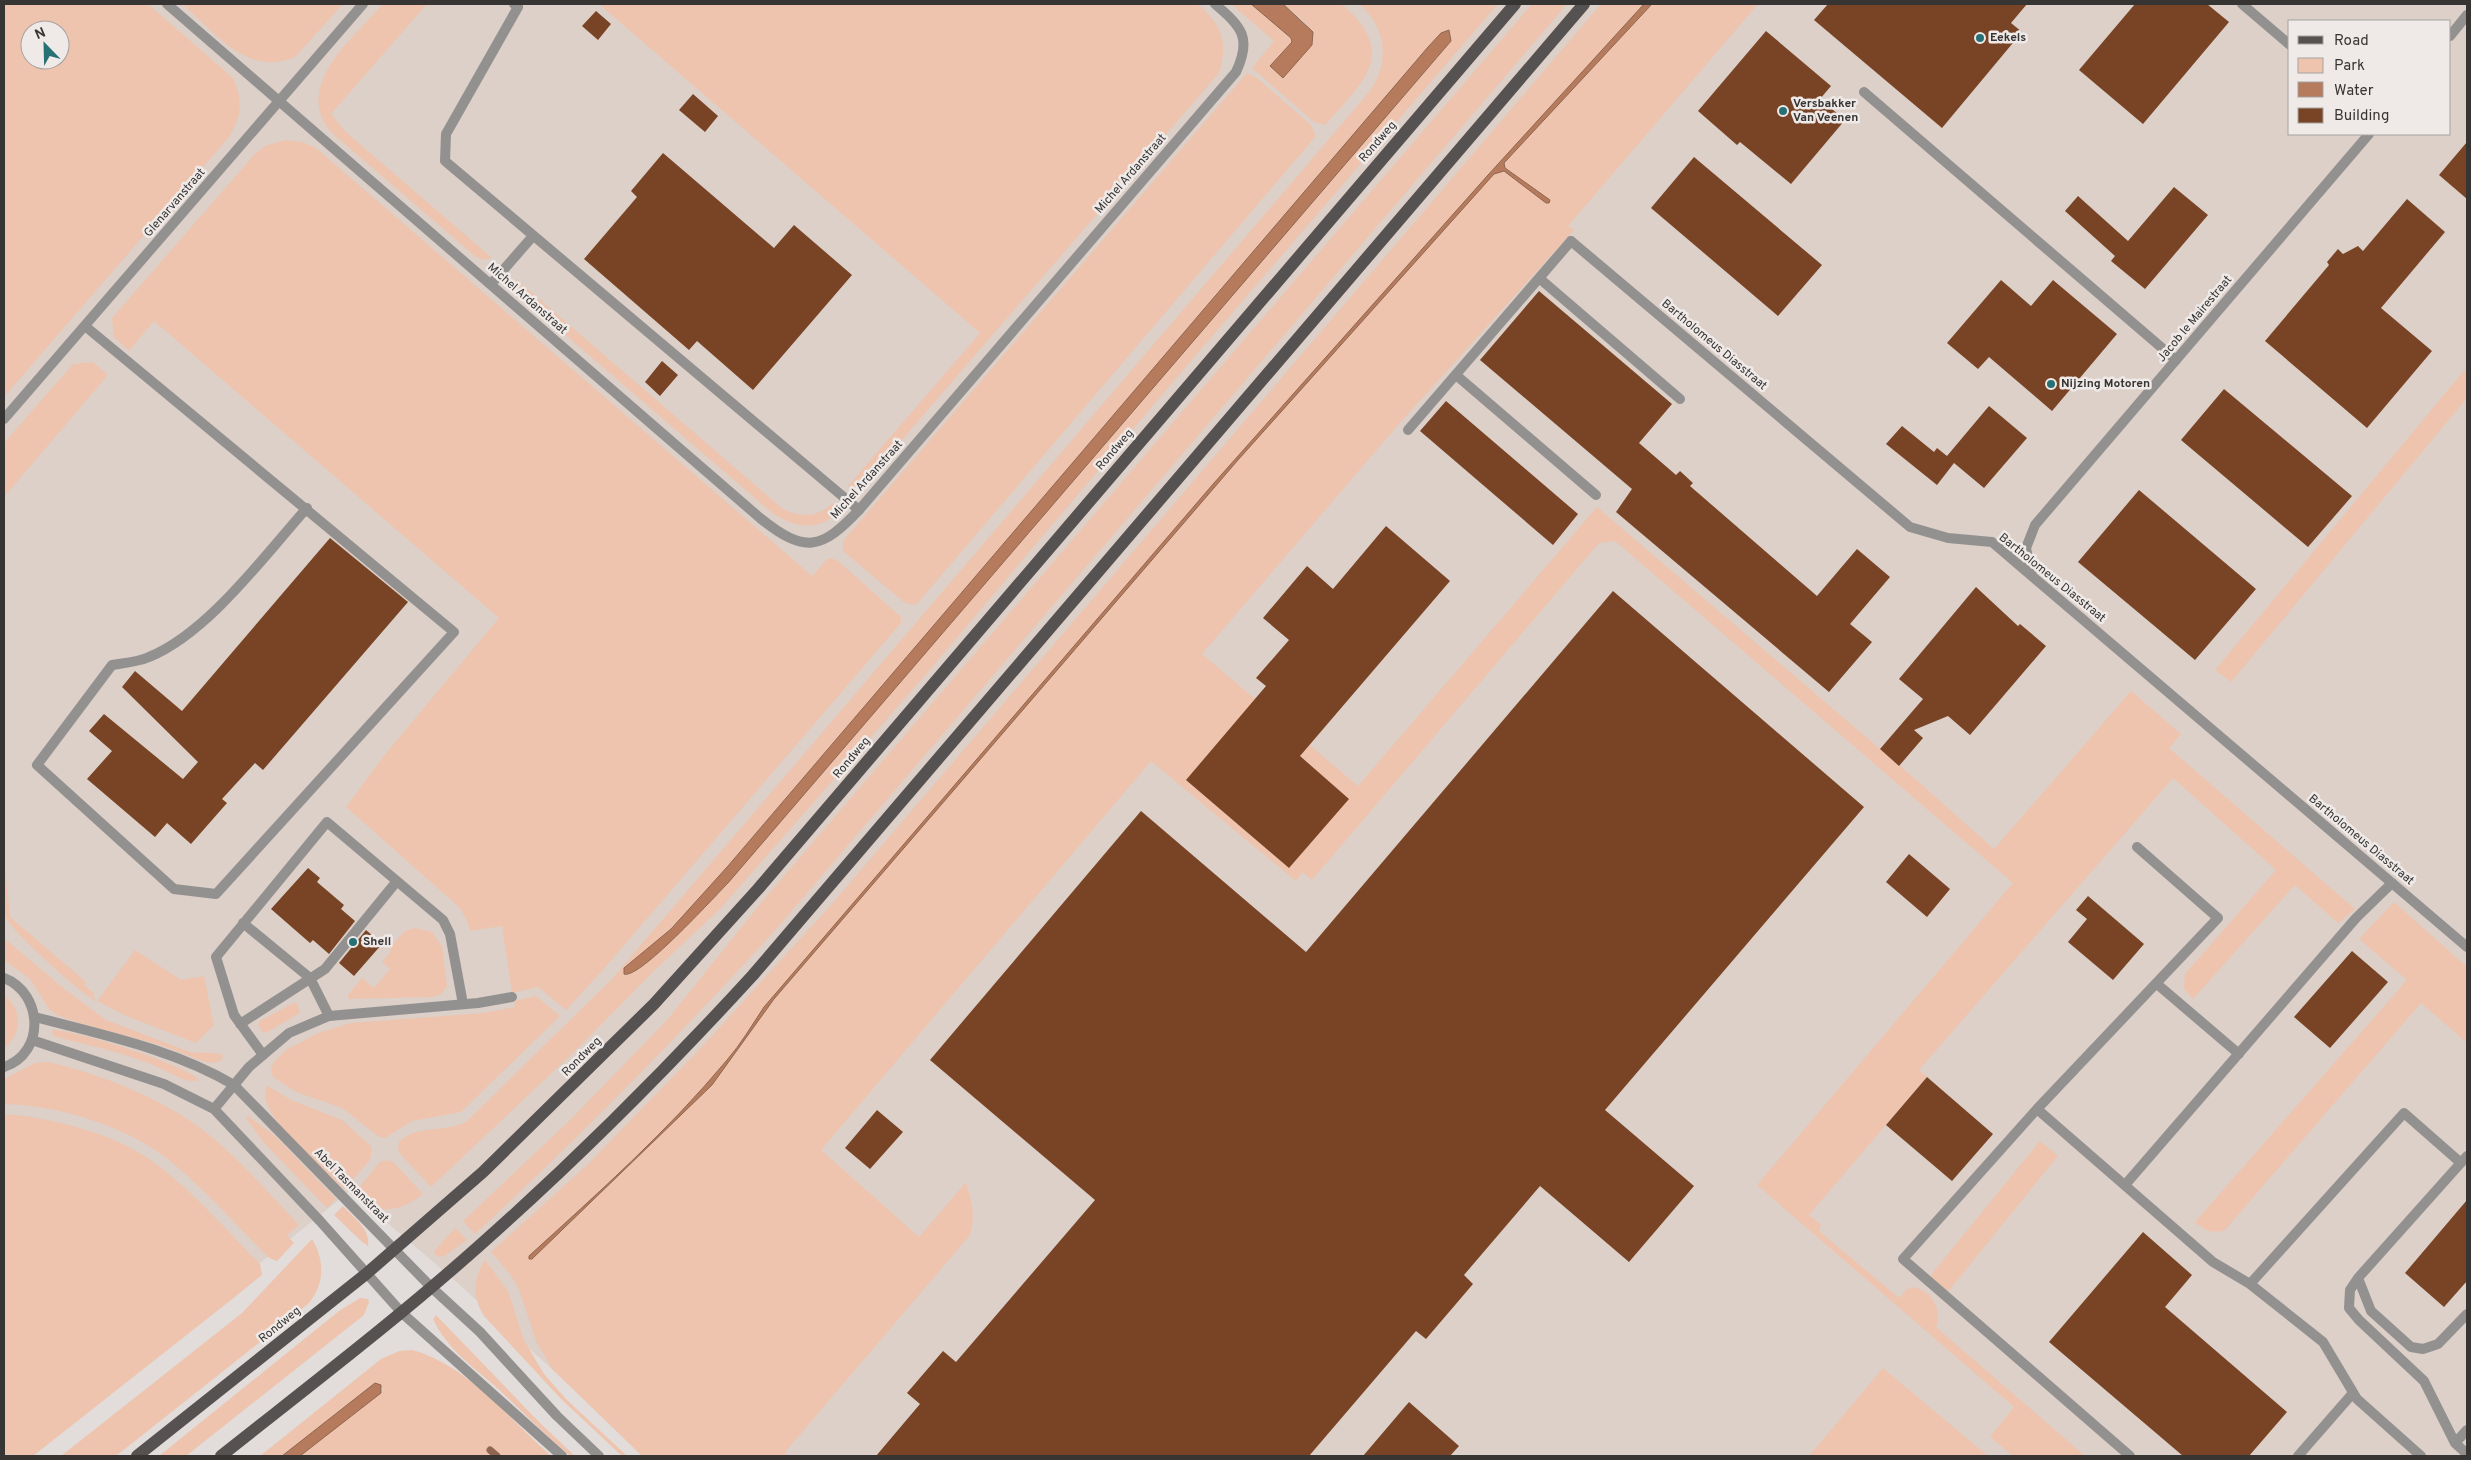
<svg xmlns="http://www.w3.org/2000/svg" width="2471" height="1460" viewBox="0 0 2471 1460" font-family="Overpass,sans-serif">
	<style>
		.built { fill: #dcd0c9; fill-rule: evenodd }
		.green { fill: #eec4ae; fill-rule: evenodd }
		.water { fill: #b57b5c; stroke: #8f6650 }
		.lines { fill: none; stroke-linecap: round; stroke-linejoin: round }
		.stream { stroke: #8f6650; stroke-width: 7 }
		.building { fill: #794425 }
		.service { stroke: #939190; stroke-width: 10 }
		.minor { stroke: #939190; stroke-width: 10 }
		.tertiary { stroke: #939190; stroke-width: 10 }
		.primary { stroke: #565251; stroke-width: 12 }
		.poi-dot { fill: #277175; stroke: #efeae8; stroke-width: 2 }
		.labels { text-anchor: middle; dominant-baseline: central; stroke-width: 5; stroke-linejoin: round; paint-order: stroke }
		.poi-label { font-size: 12px; font-weight: bold; fill: #373534; stroke: #efeae8; text-anchor: start }
		.street-label { font-size: 12px; fill: #373534; stroke: #efeae8 }
	</style>
	<rect width="100%" height="100%" fill="#e2ddda"/>
	<path class="built" d="M4,4H2467V1456H647L452,1278L350,1191L19,1456H4ZM2290,21H2450V134H2290ZM30,30H60V60H30Z"/>
	<path class="green" d="M4,4H148L233,78C243,99 242,116 229,137L4,397ZM30,30H60V60H30Z
		M182,4H343L295,57C248,78 216,33 182,4Z
		M383,4H427L331,114L346,132L492,258L483,260L476,257L332,133C291,87 353,38 383,4Z
		M599,4H1198C1221,24 1229,42 1219,73L875,471L860,487L854,489L848,486L980,333Z
		M1231,4H1251L1291,38L1292,42L1270,66L1313,43C1317,27 1293,13 1283,4H1342C1399,54 1364,81 1325,125L1314,122L1252,68L1274,41Z
		M1359,4H1498L1173,382L922,679L721,908L653,972L575,1051L431,1187L401,1155L398,1149L399,1142C418,1123 446,1134 467,1121L611,980L1369,92C1390,63 1387,28 1359,4ZM1441,33H1450L1451,41L728,883L658,953L629,975L623,972L671,929L728,866Z
		M1532,4H1567L778,927C681,1034 581,1136 475,1234L463,1221L570,1120L667,1020L760,904Z
		M1601,4H1644L1488,175L1214,483L764,1007C752,1025 741,1044 727,1060C668,1131 597,1194 529,1256L563,1230L712,1085L774,999L1238,460L1494,174L1504,171L1547,203L1549,200L1505,168L1504,163L1652,4H1758L1568,226L1574,230L1398,425L1202,654L1358,786L1597,507L1921,784L1994,849L2131,691L2181,734L2169,748L2355,909L2338,923L2295,885L2193,999L2184,989L2185,974L2276,870L2173,778L1919,1070L1927,1077L1809,1215L1821,1225L1819,1231L1899,1298L1907,1289L1914,1287C1933,1292 1942,1310 1936,1327L2085,1456H2013L1990,1437L2014,1407L1757,1185L2013,883L1615,541L1599,543L1312,880L1302,872L1296,881L1151,761L821,1150L919,1237L966,1182C972,1204 976,1213 970,1235L786,1451L785,1456H642L553,1370L537,1343L519,1289L510,1274L491,1252L587,1165L698,1051L831,905Z
		M1247,73L1257,78L1311,125L1316,136L916,605L905,603L843,551V541Z
		M285,140L302,142L316,148L812,576L828,558L837,560L901,617V623L601,972L566,1010L538,987L512,993L502,926L470,931L467,920L459,907L346,807L383,757L499,618L154,321L129,351L114,337L112,318L254,155L265,146Z
		M516,279L783,509C800,518 819,517 833,503L835,514C816,533 791,526 771,512L518,294L515,284Z
		M93,362L108,375L4,497V443L73,364Z
		M2467,367V398L2231,682L2215,670Z
		M4,859L10,917L85,981V986L95,994L93,995L96,1001C83,996 10,930 5,916C0,903 4,874 4,859Z
		M2394,902L2467,967V1043L2421,1003L2224,1231C2212,1233 2205,1231 2195,1222L2407,980L2359,939Z
		M415,928L432,932L442,947L447,986L441,994L433,997L348,999V995L362,978L374,988L390,969L382,962L391,951L389,948L405,931Z
		M4,938L62,987L106,1020L190,1052C201,1054 212,1051 223,1055L222,1060C212,1066 199,1060 189,1056C146,1037 99,1032 57,1015L49,1009L30,979L4,960Z
		M135,950L181,980L204,976L214,1025L196,1043L124,1015L97,1001Z
		M4,995C23,1009 22,1035 4,1048Z
		M536,996L560,1016L461,1112L412,1121L385,1138L379,1137L342,1108L296,1092L273,1077L271,1069L274,1062L286,1050L318,1033L351,1023L483,1013L515,1007L514,1001Z
		M293,1003H297L300,1013L266,1033L262,1032L258,1024L260,1021Z
		M52,1030C75,1030 185,1064 199,1080C188,1084 174,1075 164,1070C128,1053 91,1046 53,1036Z
		M48,1062C104,1075 168,1100 213,1138C244,1164 271,1196 299,1225L287,1235L294,1243L277,1261L269,1258C235,1224 202,1186 165,1157C123,1125 56,1105 4,1104V1079L35,1063Z
		M268,1086L291,1100L342,1120L372,1147L370,1160L344,1189C327,1173 250,1110 268,1086Z
		M4,1115C22,1114 39,1119 57,1122C87,1129 119,1139 146,1157C187,1184 225,1229 260,1264L262,1275L231,1300L33,1456L4,1454Z
		M248,1116L275,1136L336,1199L327,1208L264,1143L248,1121L246,1117Z
		M2040,1141L2058,1156L1947,1293L1930,1276Z
		M387,1160L393,1162L423,1194C399,1213 378,1215 353,1195L380,1162Z
		M343,1206C353,1217 371,1229 368,1246L361,1241L334,1215Z
		M455,1228L467,1240L443,1257L436,1256L434,1251Z
		M312,1239C325,1260 325,1285 308,1304L116,1456H61L242,1313Z
		M485,1260L508,1291L524,1340L544,1374L566,1399L627,1456H622L561,1399L484,1316C472,1297 473,1278 485,1260Z
		M360,1298L368,1299L369,1302L364,1315L186,1456H159L339,1311Z
		M436,1315L540,1423L575,1456H570C544,1434 521,1410 496,1387C472,1366 447,1349 433,1319Z
		M412,1350C468,1365 509,1419 551,1456H300L381,1393L383,1389L379,1384L282,1456H260L381,1359L399,1351Z
		M1883,1368L1982,1451L1988,1456H1809Z"/>
	<path class="water" d="M1251,4H1283L1313,32L1312,45L1283,78L1270,66L1292,42L1291,38Z
		M1644,4H1652L1504,163L1505,168L1550,200L1549,203H1546L1504,171L1494,174L1238,460L774,999L712,1085L532,1259H529V1256C597,1194 668,1131 727,1060C741,1044 752,1025 764,1007L1214,483L1488,175Z
		M1449,30L1451,41L728,883C714,897 639,980 624,974V968L671,929L728,866L1428,47L1441,33Z
		M375,1383L381,1385V1393L300,1456H282Z"/>
	<g class="lines">
		<path class="stream" d="M490,1450L497,1456"/>
	</g>
	<path class="building" d="M1828,4H2027L2011,23L2022,32L1942,128L1814,20Z
		M2135,4H2207L2229,22L2143,124L2079,70Z
		M596,11L611,24L598,40L582,26Z
		M1766,31L1831,86L1820,99L1845,120L1791,184L1740,142L1737,145L1698,111Z
		M693,94L718,116L705,132L679,110Z
		M2467,142V199L2439,175Z
		M663,153L774,248L794,225L852,275L753,390L697,341L689,350L584,259L637,197L631,191Z
		M1694,157L1822,265L1778,316L1651,208Z
		M2174,187L2208,215L2145,289L2111,261L2115,256L2065,211L2078,196L2128,241Z
		M2407,199L2445,232L2381,308L2432,351L2367,428L2265,341L2329,265L2327,262L2338,249L2343,254L2358,246L2363,251Z
		M2001,280L2031,306L2053,280L2117,334L2052,411L1989,357L1978,369L1947,343Z
		M1539,291L1672,404L1639,443L1676,475L1680,471L1693,483L1690,486L1817,596L1857,549L1890,577L1850,624L1872,642L1829,692L1616,512L1632,489L1480,360Z
		M662,361L678,375L660,396L645,382Z
		M2224,389L2352,496L2308,547L2181,440Z
		M1446,401L1578,514L1553,545L1420,431Z
		M1989,406L2027,438L1984,488L1954,463L1937,485L1886,444L1902,426L1934,452L1937,448L1947,456Z
		M2139,490L2256,589L2195,660L2078,562Z
		M1386,526L1450,581L1300,756L1349,799L1289,868L1186,780L1266,686L1256,678L1289,640L1263,618L1307,566L1333,589Z
		M330,538L408,602L263,770L255,763L222,799L227,803L191,844L167,823L155,837L87,779L112,751L89,731L104,714L183,779L198,762L122,687L135,671L182,711Z
		M1976,587L2018,626L2020,624L2046,646L1970,735L1948,716L1914,730L1923,738L1899,766L1880,749L1923,699L1899,679Z
		M1613,591L1864,807L1605,1110L1694,1186L1629,1262L1540,1186L1464,1275L1473,1284L1426,1339L1416,1331L1309,1456H876L920,1404L907,1393L943,1351L956,1362L1095,1200L930,1060L1141,811L1306,952Z
		M1909,854L1950,889L1927,917L1886,882Z
		M308,868L320,878L317,882L344,905L341,909L355,921L329,954L313,940L310,943L271,909Z
		M2088,896L2144,944L2113,980L2068,942L2087,919L2076,910Z
		M366,930L382,944L354,976L339,963Z
		M2352,951L2388,982L2330,1048L2294,1017Z
		M1927,1077L1993,1134L1952,1181L1886,1125Z
		M877,1110L903,1132L870,1169L845,1148Z
		M2467,1200V1281L2444,1307L2405,1273Z
		M2143,1232L2192,1275L2165,1307L2287,1412L2249,1456H2183L2049,1342Z
		M1409,1402L1459,1446L1450,1456H1363Z"/>
	<g class="lines">
		<path class="service" d="M514,4L518,7L446,134L445,161L859,510
			M2242,4L2290,45
			M1864,92L2176,360
			M1539,278L1680,399
			M491,284L533,236
			M85,326L454,632L216,894L174,889L37,765L112,665C124,663 138,662 149,657C208,633 264,556 307,508
			M1456,375L1596,495
			M1408,430L1571,241
			M243,923L310,978L329,1016
			M2157,984L2239,1054
			M240,1024L325,969L397,881
			M263,1055L234,1015L216,957L327,822L443,920L450,934L463,1004
			M2037,1109L2218,918L2137,847
			M2467,1156L2358,1278L2350,1290L2349,1308L2359,1320L2424,1381L2455,1443L2467,1454
			M2125,1185L2356,918L2392,883
			M2358,1278L2371,1311L2411,1347L2423,1349L2438,1344L2467,1314
			M2455,1443L2467,1430
			M2130,1456L1903,1259L2037,1109L2213,1262L2250,1284
			M2298,1456L2353,1393
			M2421,1456L2357,1399L2323,1342L2250,1284L2404,1113L2461,1163"/>
		<path class="minor" d="M167,4L760,518C805,554 821,550 859,510L1236,72C1252,38 1242,27 1215,4
			M2450,36L2467,15
			M1571,241L1910,527L1948,538L1992,542L2467,947
			M2032,576L2026,548L2035,525L2369,134
			M214,1109L249,1067L289,1033L329,1016L478,1003L512,997"/>
		<path class="tertiary" d="M4,419L363,4
			M4,978C43,993 46,1053 4,1067
			M35,1017C103,1035 173,1049 234,1085L431,1287L480,1332L557,1416L599,1456
			M32,1040L164,1084L214,1109L320,1221L402,1313L562,1456"/>
		<path class="primary" d="M137,1456L366,1274L483,1172L654,1004L758,889L1515,4
			M221,1456C308,1387 396,1320 479,1246C575,1161 666,1070 753,975L1584,4"/>
	</g>
	<g class="poi-dot">
		<circle cx="1980" cy="38" r="5"/>
		<circle cx="1783" cy="111" r="5"/>
		<circle cx="2051" cy="384" r="5"/>
		<circle cx="353" cy="942" r="5"/>
	</g>
	<g class="labels">
		<g class="poi-label">
			<text x="1990" y="38">Eekels</text>
			<text x="1793" y="104">Versbakker<tspan x="1793" dy="14">Van Veenen</tspan></text>
			<text x="2061" y="384">Nijzing Motoren</text>
			<text x="363" y="942">Shell</text>
		</g>
		<g class="street-label">
			<text transform="translate(1378 142) rotate(-49)">Rondweg</text>
			<text transform="translate(1131 174) rotate(-49)">Michel Ardanstraat</text>
			<text transform="translate(175 203) rotate(-49)">Glenarvanstraat</text>
			<text transform="translate(527 299) rotate(41)">Michel Ardanstraat</text>
			<text transform="translate(2195 319) rotate(-50)">Jacob le Mairestraat</text>
			<text transform="translate(1714 345) rotate(40)">Bartholomeus Diasstraat</text>
			<text transform="translate(1115 450) rotate(-49)">Rondweg</text>
			<text transform="translate(867 480) rotate(-48)">Michel Ardanstraat</text>
			<text transform="translate(2052 578) rotate(39)">Bartholomeus Diasstraat</text>
			<text transform="translate(852 758) rotate(-50)">Rondweg</text>
			<text transform="translate(2361 840) rotate(40)">Bartholomeus Diasstraat</text>
			<text transform="translate(582 1057) rotate(-45)">Rondweg</text>
			<text transform="translate(351 1186) rotate(45)">Abel Tasmanstraat</text>
			<text transform="translate(280 1325) rotate(-39)">Rondweg</text>
		</g>
	</g>
	<rect width="2471" height="1460" fill="none" stroke="#373534" stroke-width="10"/>
	<rect x="2288" y="20" width="162" height="115" fill="#efeae8" stroke="#a5a2a0"/>
	<rect x="2298" y="36" width="25" height="8" fill="#565251" stroke="#a5a2a0"/>
	<text x="2334" y="45" font-size="15" fill="#373534">Road</text>
	<rect x="2298" y="58" width="25" height="15" fill="#eec4ae" stroke="#a5a2a0"/>
	<text x="2334" y="70" font-size="15" fill="#373534">Park</text>
	<rect x="2298" y="82" width="25" height="15" fill="#b57b5c" stroke="#a5a2a0"/>
	<text x="2334" y="95" font-size="15" fill="#373534">Water</text>
	<rect x="2298" y="108" width="25" height="15" fill="#794425" stroke="#a5a2a0"/>
	<text x="2334" y="120" font-size="15" fill="#373534">Building</text>
	<g transform="translate(45 45) rotate(337)"><circle r="24" fill="#efeae8" stroke="#a5a2a0"/>
	<path d="M0-4L9 19L0 12L-9 19Z" fill="#277175"/>
	<text y="-8" font-size="14" font-weight="bold" text-anchor="middle" fill="#373534">N</text>
	</g>
</svg>
